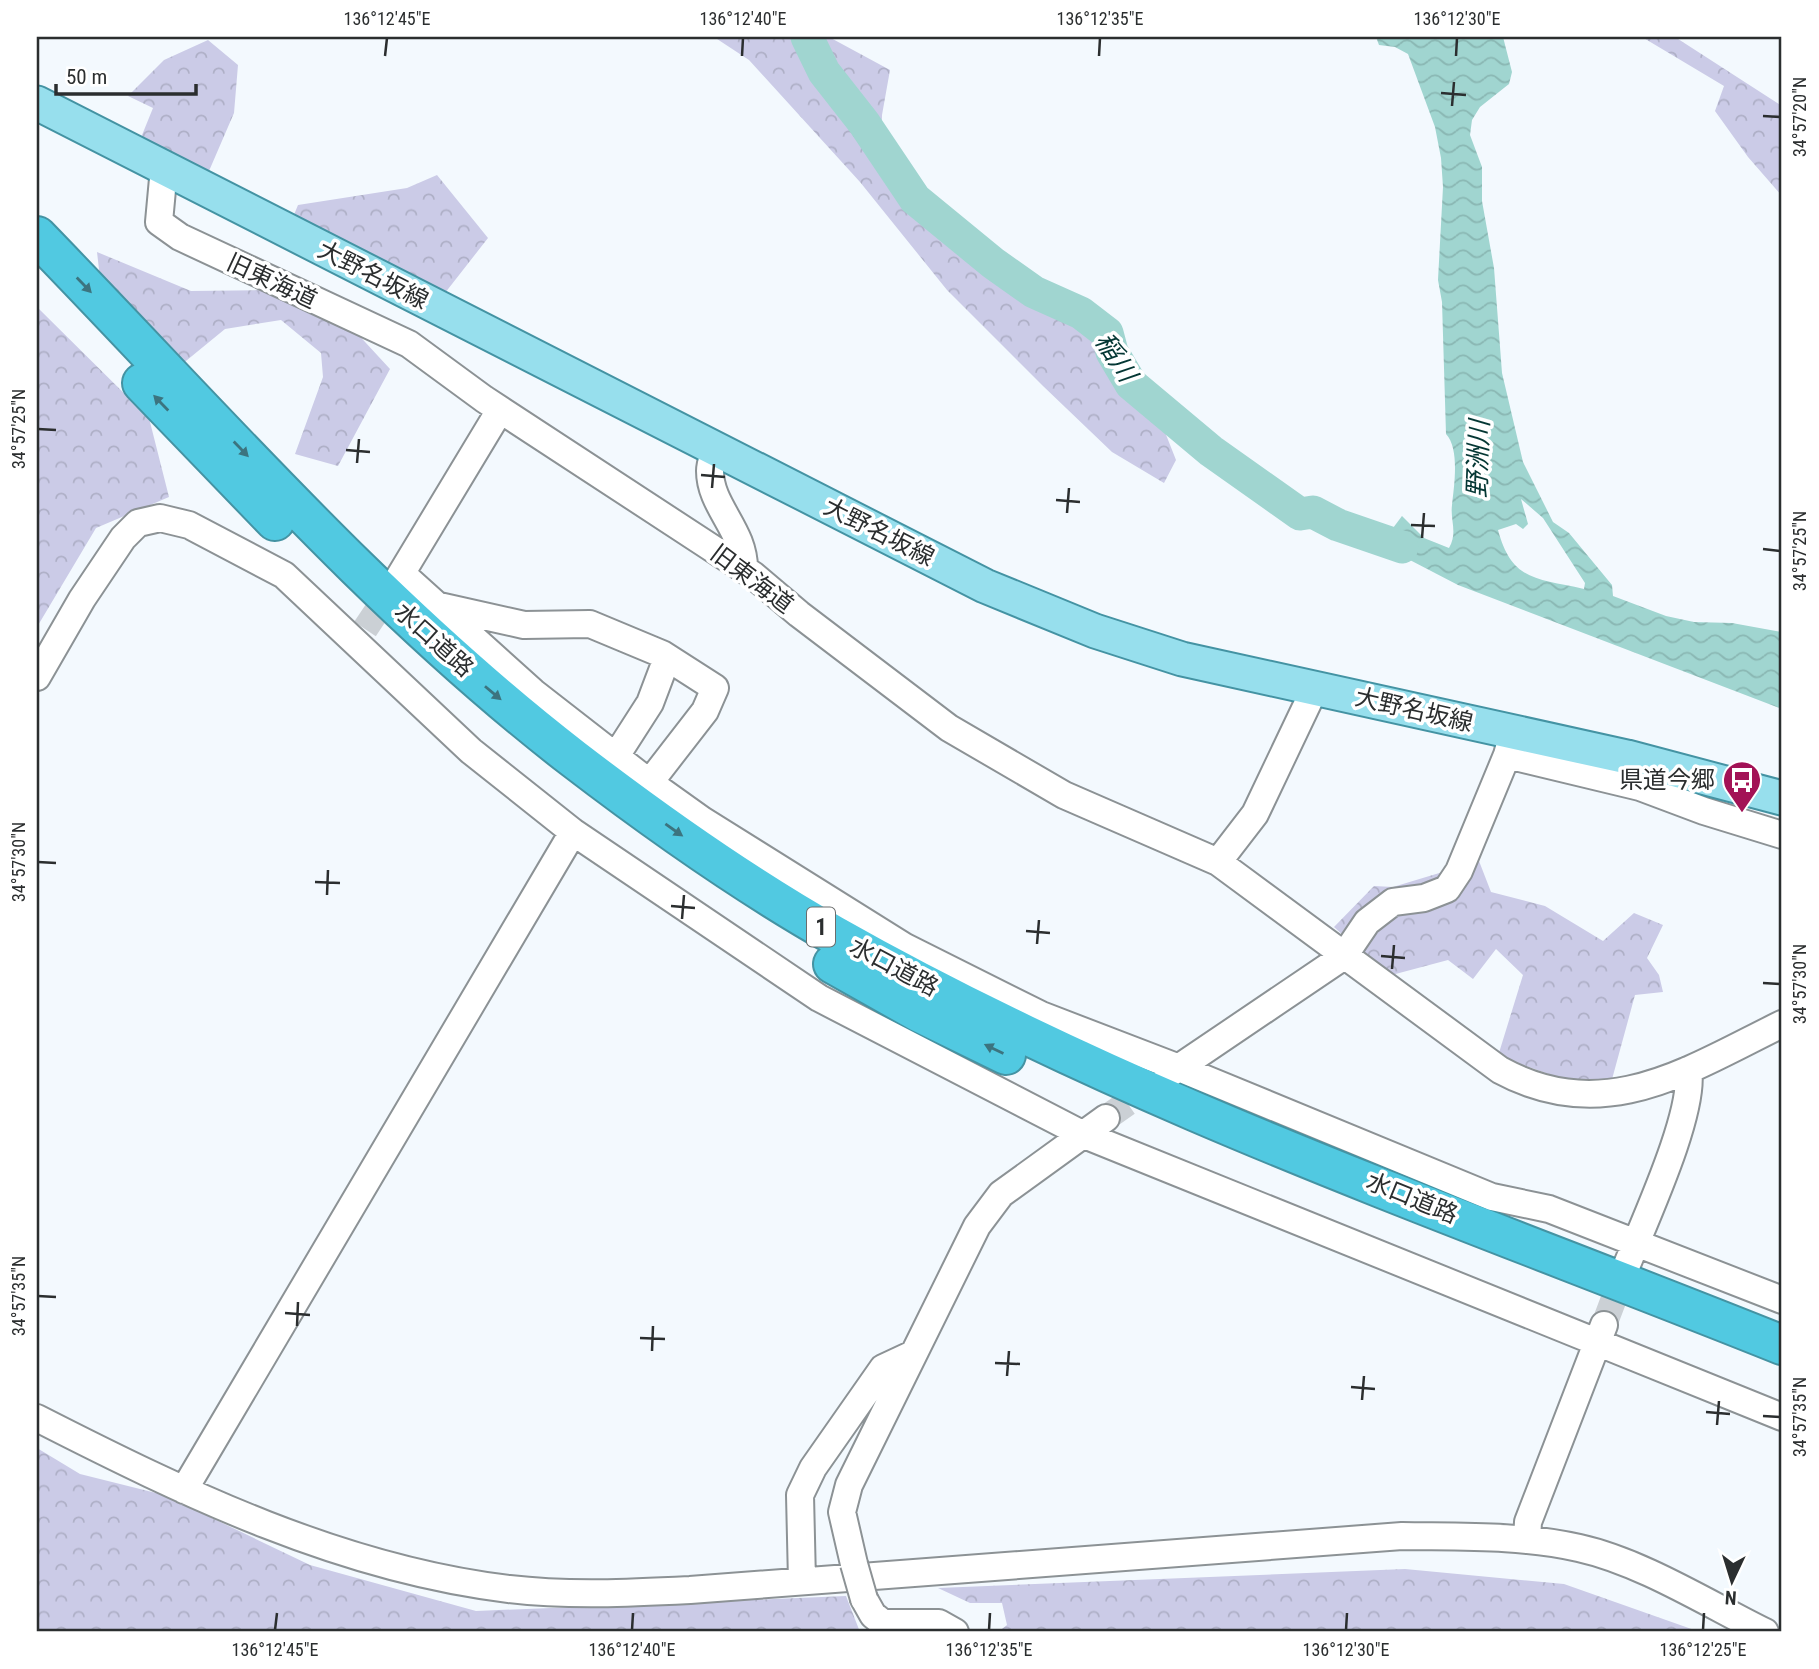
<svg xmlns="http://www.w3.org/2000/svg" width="1819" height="1669" viewBox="0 0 1819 1669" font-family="'Roboto Condensed','Noto Sans JP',sans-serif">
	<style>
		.forest { fill: url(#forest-crowns) }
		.water { fill: url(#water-waves); fill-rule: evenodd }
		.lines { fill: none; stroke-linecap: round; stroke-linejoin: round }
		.river { stroke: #a0d5d0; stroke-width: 33 }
		.minor-tunnel { stroke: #cbd0d5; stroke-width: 26; stroke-dasharray: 26 13; stroke-linecap: butt }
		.minor-casing { stroke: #8c9295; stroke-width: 30 }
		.major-casing { stroke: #4493a3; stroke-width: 37 }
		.highway-casing { stroke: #4493a3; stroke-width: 42 }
		.minor { stroke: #fff; stroke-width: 26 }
		.major { stroke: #97dfed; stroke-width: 33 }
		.highway { stroke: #51c9e1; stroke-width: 38 }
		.minor-bridge-casing { stroke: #8c9295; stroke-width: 30; stroke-linecap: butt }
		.minor-bridge { stroke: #fff; stroke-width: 26 }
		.oneway { fill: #3c747f }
		.ticks { fill: none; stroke: #2b2e2f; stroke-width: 2.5 }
		.labels { text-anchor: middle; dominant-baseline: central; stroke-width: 7; stroke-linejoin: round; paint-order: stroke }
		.shield { fill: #fff; stroke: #6b6d6d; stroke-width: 2 }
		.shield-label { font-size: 23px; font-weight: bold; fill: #2b2e2f }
		.street-label { font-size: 24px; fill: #2b2e2f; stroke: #fff }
		.poi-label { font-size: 24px; fill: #2b2e2f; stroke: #fff; text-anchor: end }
		.water-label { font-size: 26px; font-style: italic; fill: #043734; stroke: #fff }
		.neatline { fill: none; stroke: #2b2e2f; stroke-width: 2.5 }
		.ticks-label { font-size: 18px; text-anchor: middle; fill: #2b2e2f }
	</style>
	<defs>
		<pattern id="forest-crowns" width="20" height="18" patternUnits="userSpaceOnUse" patternTransform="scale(1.75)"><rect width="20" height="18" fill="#cbcbe7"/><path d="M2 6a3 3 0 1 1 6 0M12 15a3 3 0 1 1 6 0" fill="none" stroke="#aeafc6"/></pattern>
		<pattern id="water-waves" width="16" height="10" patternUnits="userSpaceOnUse" patternTransform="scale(1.75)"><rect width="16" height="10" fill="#a0d5d0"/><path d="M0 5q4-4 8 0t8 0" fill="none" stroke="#8ab7b3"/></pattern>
	</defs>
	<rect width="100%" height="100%" fill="#f3f9fe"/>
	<path class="forest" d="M714,37H829L890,70L882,115L881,161L947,234L1095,336L1161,422L1176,460L1164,483L1112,452L1043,386L947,290L860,182L749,60Z
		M1642,37H1675L1782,106V196L1748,157L1715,111L1724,86Z
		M208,40L238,65L234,113L209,171L140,140L153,108L128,96L164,60Z
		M437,175L488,238L445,293L291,222L298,205L407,188Z
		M97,252L191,291L266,290L354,330L390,369L338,466L295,454L323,377L321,353L281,320L225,329L181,365L100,278Z
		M37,307L149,418L169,497L96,528L37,627Z
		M1479,861L1491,892L1545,906L1603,941L1634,913L1663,925L1647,958L1659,975L1663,992L1635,995L1611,1083H1574L1498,1056L1523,975L1496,949L1473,979L1448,960L1388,976L1334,927L1374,886L1393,887Z
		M37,1448L80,1474L164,1495L310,1565L476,1611L846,1596L860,1632H37Z
		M1405,1569L1564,1584L1700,1632H998L1007,1625L1002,1603H970L938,1588Z"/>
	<path class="water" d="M1376,37H1503L1512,72L1509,84L1480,107L1472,120L1470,135L1482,167V201L1494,268L1502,373L1523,462L1553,522L1569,533L1612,585L1613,596L1666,616L1694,622L1732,623L1782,632V709L1458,585L1356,532H1390L1402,516L1424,538L1449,548C1458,532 1450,521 1452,505C1454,486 1460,449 1446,434L1442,302L1438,280L1443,187L1441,158L1435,127L1408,54L1395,47L1379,45ZM1521,499L1543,518L1585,583L1584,589C1537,578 1512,582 1498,530L1516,524L1523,529L1528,524Z"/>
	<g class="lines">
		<path class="river" d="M807,37L824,72L864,123L915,199L993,263L1034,292L1081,313L1107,333L1112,352L1131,384L1211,451L1300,514L1313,512L1338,525L1402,547"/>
		<path class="minor-tunnel" d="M365,629L395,584
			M1106,1118L1156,1083
			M1604,1325L1624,1272"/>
		<defs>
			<path id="minor" d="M164,168L159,222L180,237L409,344L484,399L753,575L799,614L949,728L1064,795L1218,862L1500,1070C1605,1127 1688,1070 1782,1024
				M715,449C713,456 710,464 710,471C710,507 745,530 744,570
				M402,574L533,692L646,780L702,820L905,947L1041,1015L1179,1068L1492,1197L1549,1209L1782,1300
				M395,584L500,410
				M439,606L524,625L590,624L662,654L715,688L705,711L650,782
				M37,677L82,599L123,538L138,523L160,518L189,525L284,575L471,751L573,832L819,998L1082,1134L1782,1417
				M1511,740L1507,755L1640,787L1704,811L1782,835
				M616,756L650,703L667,658
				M1218,862L1255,814L1315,688
				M1168,1075L1344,956L1367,922L1393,902L1424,898L1447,889L1459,871L1507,755
				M1624,1272C1642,1226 1696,1112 1688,1070
				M37,1418C186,1494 341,1569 509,1589C569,1596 630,1593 690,1590L1402,1536C1461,1537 1521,1535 1579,1548C1642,1562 1708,1604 1765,1632
				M184,1490L573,832
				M1527,1540L1528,1522L1604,1325
				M854,1564L842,1512L849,1485L977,1226L1001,1194L1106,1118
				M802,1581L800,1495L813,1468L883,1368L913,1354
				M864,1599L873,1615L883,1623H939L955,1632"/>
			<path id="major" d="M37,103L985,586L1095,631L1182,659L1627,757L1782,798"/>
			<path id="highway" d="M37,236C210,414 375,605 573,758C655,821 744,884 834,935C1134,1105 1463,1217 1782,1345
				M142,383L275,521
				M833,964L920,1013L1006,1055"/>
		</defs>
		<use href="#minor" class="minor-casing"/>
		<use href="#major" class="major-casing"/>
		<use href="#highway" class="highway-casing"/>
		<use href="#minor" class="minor"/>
		<use href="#major" class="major"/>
		<use href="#highway" class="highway"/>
		<defs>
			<path id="minor-bridge" d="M854,1564L864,1599"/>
		</defs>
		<use href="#minor-bridge" class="minor-bridge-casing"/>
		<use href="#minor-bridge" class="minor-bridge"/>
	</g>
	<defs><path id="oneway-solid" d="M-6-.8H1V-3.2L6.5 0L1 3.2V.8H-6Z" transform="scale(1.75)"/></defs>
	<g class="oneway">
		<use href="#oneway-solid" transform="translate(84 285) rotate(46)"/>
		<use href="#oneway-solid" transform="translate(161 403) rotate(-134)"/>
		<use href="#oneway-solid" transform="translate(241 449) rotate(46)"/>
		<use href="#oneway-solid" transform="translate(493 693) rotate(40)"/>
		<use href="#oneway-solid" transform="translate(674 830) rotate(35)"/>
		<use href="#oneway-solid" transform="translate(994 1049) rotate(-154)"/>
	</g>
	<path class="ticks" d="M385,56L387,38M742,56L743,38M1099,56L1100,38M1456,56L1457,38M1441,93L1466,95M1452,106L1454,82M1763,116L1780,117M38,429L56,430M346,450L370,452M357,463L359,439M701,475L725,477M712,488L714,464M1056,500L1080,502M1067,513L1069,488M1411,525L1435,526M1422,538L1424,513M1763,549L1780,551M38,862L56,863M315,882L340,883M327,895L328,870M671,906L695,908M682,919L684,895M1026,931L1050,933M1037,944L1039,920M1381,956L1405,958M1392,969L1394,945M1763,983L1780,984M38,1296L56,1297M285,1313L310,1315M297,1326L298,1302M640,1338L665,1339M652,1351L653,1326M995,1363L1020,1364M1007,1376L1009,1351M1351,1387L1375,1389M1362,1400L1364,1376M1706,1412L1730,1414M1763,1416L1780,1417M1717,1425L1719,1401M275,1630L277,1613M632,1630L633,1613M989,1630L990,1613M1346,1630L1347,1613M1703,1630L1704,1613"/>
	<defs>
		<symbol id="bus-pin" viewBox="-11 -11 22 30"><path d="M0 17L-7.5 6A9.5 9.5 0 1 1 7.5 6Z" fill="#a31256" stroke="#fff"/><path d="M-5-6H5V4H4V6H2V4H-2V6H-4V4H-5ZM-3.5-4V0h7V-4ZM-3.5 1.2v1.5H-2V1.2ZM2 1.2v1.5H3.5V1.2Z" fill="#fff"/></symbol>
	</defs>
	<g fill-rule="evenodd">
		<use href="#bus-pin" x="1720" y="758" width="44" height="60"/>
	</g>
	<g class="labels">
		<rect class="shield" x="807" y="907.5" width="28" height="39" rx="5"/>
		<g class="shield-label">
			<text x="821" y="927">1</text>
		</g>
		<g class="street-label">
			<text transform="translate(373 275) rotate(27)">大野名坂線</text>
			<text transform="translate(272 281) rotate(25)">旧東海道</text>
			<text transform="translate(879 532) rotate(27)">大野名坂線</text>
			<text transform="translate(752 579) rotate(37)">旧東海道</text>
			<text transform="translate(434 640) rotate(42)">水口道路</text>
			<text transform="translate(1414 710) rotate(13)">大野名坂線</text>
			<text transform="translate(894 967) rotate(28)">水口道路</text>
			<text transform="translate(1412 1198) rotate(22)">水口道路</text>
		</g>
		<g class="poi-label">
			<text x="1715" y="780">県道今郷</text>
		</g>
		<g class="water-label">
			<text transform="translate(1116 357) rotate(57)">稲川</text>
			<text transform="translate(1478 459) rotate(-88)">野洲川</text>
		</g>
	</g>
	<rect width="1819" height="1669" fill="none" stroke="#ffffff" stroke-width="77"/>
	<g transform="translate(1732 1581) rotate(184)" stroke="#ffffff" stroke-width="5" paint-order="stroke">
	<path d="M0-5L12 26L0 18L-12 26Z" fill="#2b2e2f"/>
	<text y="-10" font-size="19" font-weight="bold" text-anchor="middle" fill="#2b2e2f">N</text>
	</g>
	<path d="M56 84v10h140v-10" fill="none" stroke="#2b2e2f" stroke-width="3.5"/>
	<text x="66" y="84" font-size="21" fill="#2b2e2f" stroke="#ffffff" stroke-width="5" paint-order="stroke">50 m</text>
	<rect x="38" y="38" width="1742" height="1592" class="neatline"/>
	<g class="ticks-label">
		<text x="387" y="25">136°12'45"E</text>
		<text x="743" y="25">136°12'40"E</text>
		<text x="1100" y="25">136°12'35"E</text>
		<text x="1457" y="25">136°12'30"E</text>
		<text transform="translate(1800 117) rotate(-90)" y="6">34°57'20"N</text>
		<text transform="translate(19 429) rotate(-90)" y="6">34°57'25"N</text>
		<text transform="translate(1800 551) rotate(-90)" y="6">34°57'25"N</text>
		<text transform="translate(19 862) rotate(-90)" y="6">34°57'30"N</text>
		<text transform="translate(1800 984) rotate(-90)" y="6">34°57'30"N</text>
		<text transform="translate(19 1296) rotate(-90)" y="6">34°57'35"N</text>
		<text transform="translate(1800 1417) rotate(-90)" y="6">34°57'35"N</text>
		<text x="275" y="1656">136°12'45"E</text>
		<text x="632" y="1656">136°12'40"E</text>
		<text x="989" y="1656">136°12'35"E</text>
		<text x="1346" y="1656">136°12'30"E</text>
		<text x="1703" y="1656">136°12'25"E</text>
	</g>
</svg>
